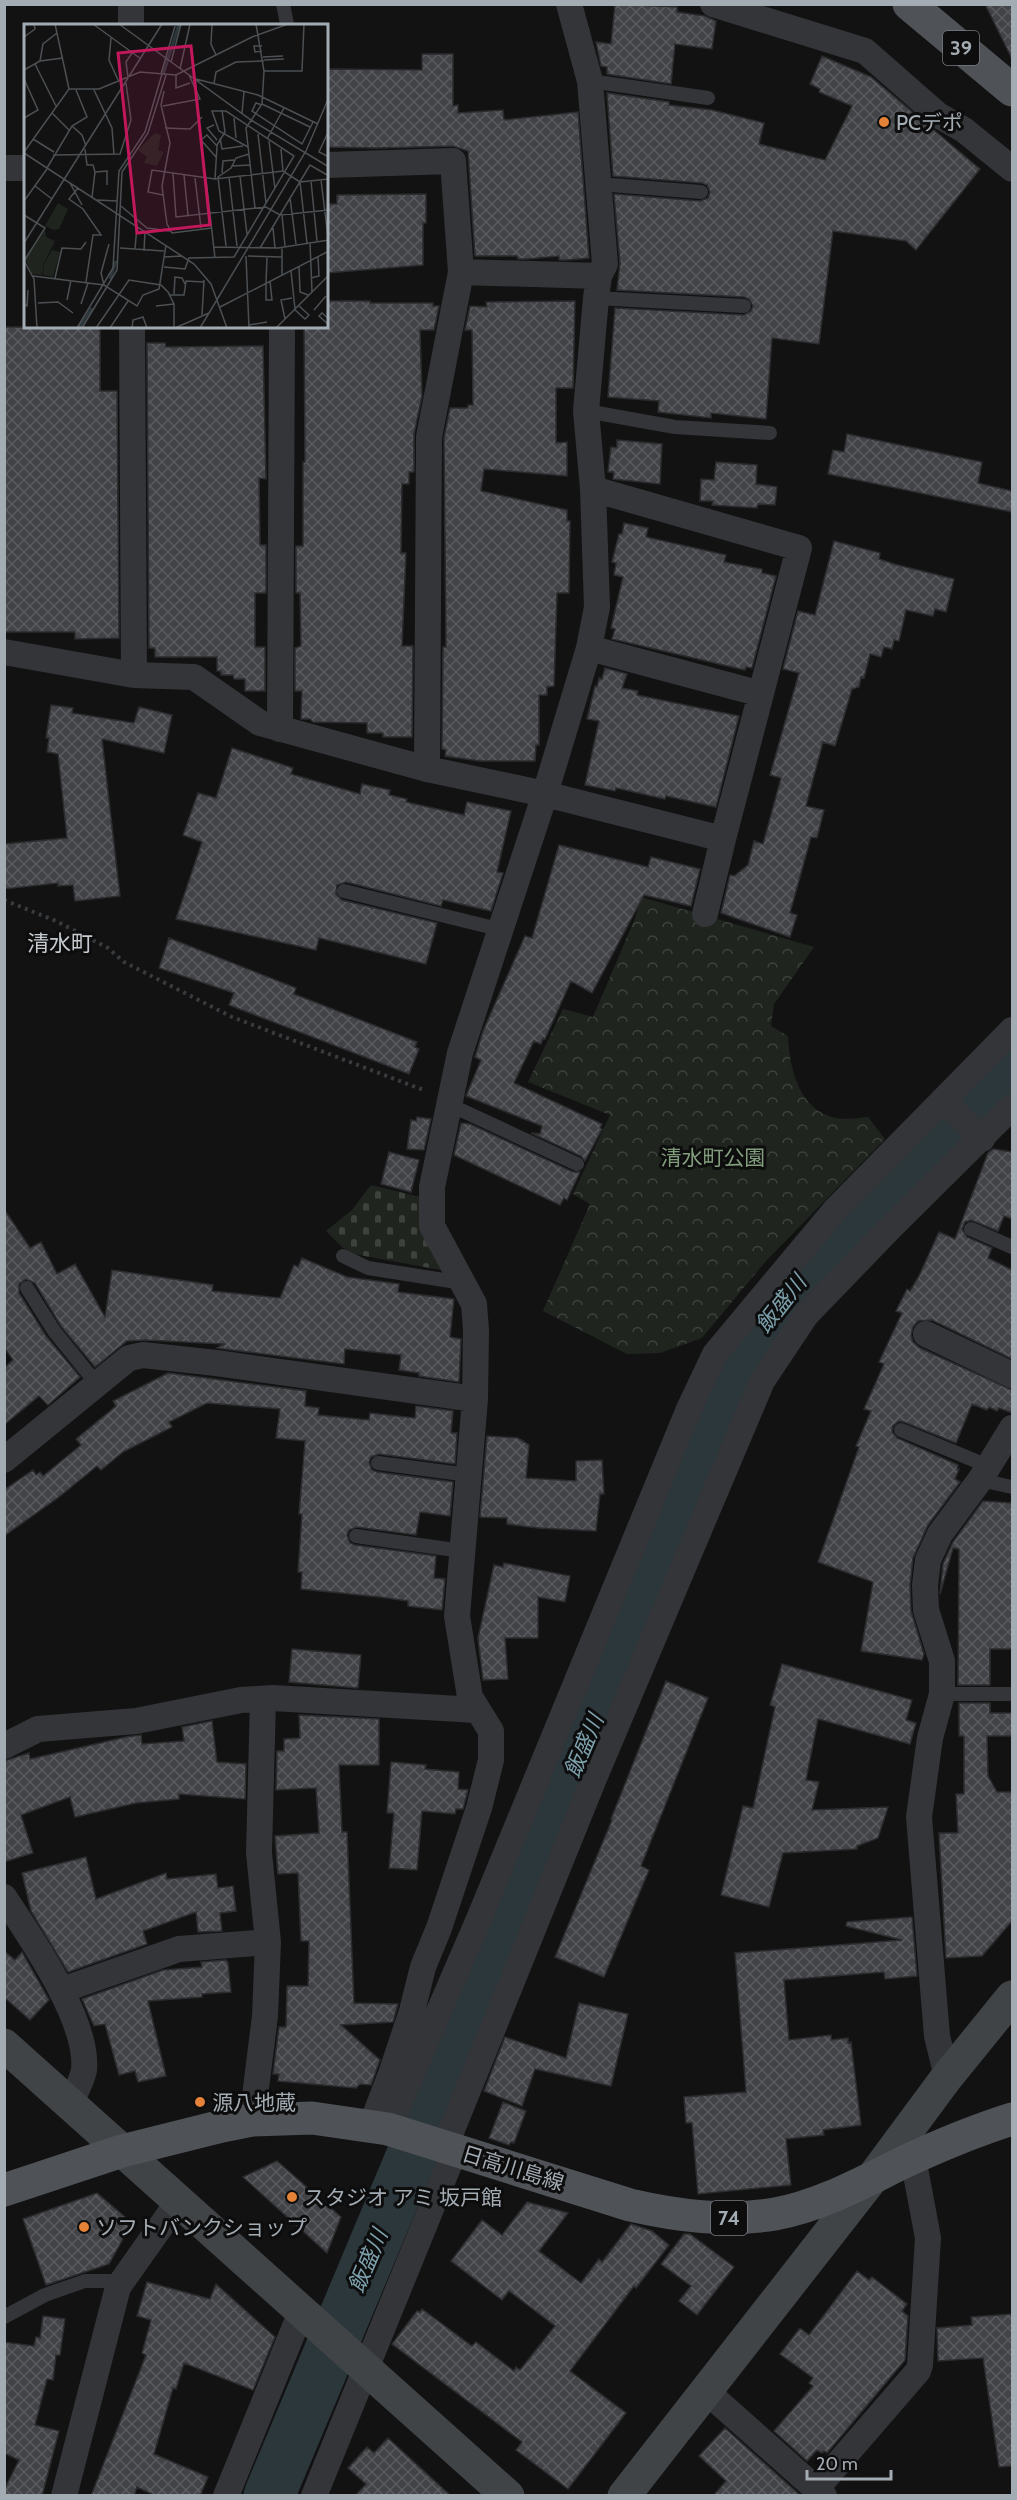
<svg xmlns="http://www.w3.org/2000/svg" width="1017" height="2500" viewBox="0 0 1017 2500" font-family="Cabin,'Noto Sans JP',sans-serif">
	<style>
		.cemetery { fill: url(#cemetery-stones) }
		.park { fill: url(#park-crowns) }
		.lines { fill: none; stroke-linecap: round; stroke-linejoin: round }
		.river { stroke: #2c373b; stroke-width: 51 }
		.building { fill: url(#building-cross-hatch); stroke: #2c2c2f; stroke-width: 1.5 }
		.path { stroke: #393c3f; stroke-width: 4; stroke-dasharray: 3 4.5; stroke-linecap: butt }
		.lane { stroke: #333538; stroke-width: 14 }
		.street { stroke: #333538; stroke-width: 26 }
		.secondary { stroke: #414447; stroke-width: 33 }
		.primary { stroke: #4f5256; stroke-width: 33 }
		.poi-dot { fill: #e48338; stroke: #0d0d0e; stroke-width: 2 }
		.labels { text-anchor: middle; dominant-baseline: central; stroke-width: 6; stroke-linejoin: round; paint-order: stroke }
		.shield { fill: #0d0d0e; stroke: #777c82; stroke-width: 1.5 }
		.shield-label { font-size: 20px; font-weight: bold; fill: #a4acb3 }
		.poi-label { font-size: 21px; fill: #a4acb3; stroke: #0d0d0e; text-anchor: start }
		.park-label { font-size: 21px; fill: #819d7c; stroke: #0d0d0e }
		.street-label { font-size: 21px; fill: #a4acb3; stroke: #0d0d0e }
		.neighbourhood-label { font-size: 22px; fill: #c5cacf; stroke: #0d0d0e }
		.water-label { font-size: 22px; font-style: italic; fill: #7da1ac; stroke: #0d0d0e }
		.inset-river { fill: none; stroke: #2c373b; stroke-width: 3 }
		.inset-road { fill: none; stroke: #4c5053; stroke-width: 1.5 }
		.view { fill: #c2185b; fill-opacity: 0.15; stroke: #c2185b; stroke-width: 3 }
		.inset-edge { fill: none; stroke: #a4acb3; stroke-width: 3 }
	</style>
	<defs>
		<pattern id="cemetery-stones" width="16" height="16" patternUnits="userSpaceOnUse" patternTransform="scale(1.5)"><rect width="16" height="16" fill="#1f251e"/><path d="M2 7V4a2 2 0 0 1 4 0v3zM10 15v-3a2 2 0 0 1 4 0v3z" fill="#3d423c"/></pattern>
		<pattern id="park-crowns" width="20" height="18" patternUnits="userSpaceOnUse" patternTransform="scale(1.5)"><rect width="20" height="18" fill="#1f251e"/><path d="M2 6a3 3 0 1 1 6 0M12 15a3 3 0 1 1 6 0" fill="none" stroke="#3d423c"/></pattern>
		<pattern id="building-cross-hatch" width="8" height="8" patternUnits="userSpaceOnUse" patternTransform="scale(1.5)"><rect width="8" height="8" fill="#414346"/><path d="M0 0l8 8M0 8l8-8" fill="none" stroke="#595b5e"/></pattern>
	</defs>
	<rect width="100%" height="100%" fill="#121213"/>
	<path class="cemetery" d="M371,1185L424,1198L446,1271L354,1254L342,1247L326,1231L352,1210Z"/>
	<path class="park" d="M641,897L814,947L774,1004L771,1026L788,1036C789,1067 799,1111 836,1118C846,1120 858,1118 868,1117L885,1139L765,1262L702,1338L660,1353L627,1354L543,1311L590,1204L573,1194L610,1115L528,1082L563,1009L593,1017L636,916Z"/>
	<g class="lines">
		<path class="river" d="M269,2496L650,1587L727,1388L754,1337L795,1282L935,1146L1012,1074"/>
	</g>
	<path class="building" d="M615,4L677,7V12L705,16L716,21L712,49L675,44L671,84L607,74V67L601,66L596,42L611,44Z
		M985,4H1012V59Z
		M422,54H453V106L458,105V113L503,110L504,120L578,112L589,258L567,260H559V256L527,259H518L517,256H475L468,151L453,146L377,148L327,147V69L422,70Z
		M822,56L871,77L980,169L916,250L906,241L833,231L819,344L772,338L766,419L711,413V418L658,412L659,401L608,397L615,308L744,315L751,311L753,306L749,299L744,297L617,290L620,263L614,194L700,201L708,198L710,192L707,185L702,183L613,176L607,93L669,102V105L712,110L764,123L759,144L825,160L852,106L819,92L820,89L810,84Z
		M426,194V223H423V265L327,273V204H337V195Z
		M327,301H370V303H433V306H439L434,330H420L422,396L414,434V472H409V484H402L401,553H406L402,646H413L412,737H383V733H367V723L313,722L310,719H301L302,691H295V648L301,646L300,593H296V546H303V462H305L304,327H327Z
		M575,301L573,388H556V443L567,442V476L484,469L481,491L567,510V521H570L569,593H557L554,686L547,687V695H539V745H536L535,761H480L445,756L446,750L442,749L443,647H446L444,438L450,408H468V405H473L472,330H465L470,306L487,307L486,302Z
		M4,327H100V391H117L119,638L75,639V632H4Z
		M147,343H165L166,347L263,346L266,479L259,478L260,545H266V593H255V647H265V691H245V679H234L233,675H221V671H217V657H155V648H149Z
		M847,434L982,462L978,483L1012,491V512L828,474L833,450L844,452Z
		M617,440L662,444L660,484L613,479L614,472H608L611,447L617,448Z
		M716,462L757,465L756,484L777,487L775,505L758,504L757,508L712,505L713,501H700L701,479L714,480Z
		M624,523L648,528L646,537L726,555L724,562L762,569V573L776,576L752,668L746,667L745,670L612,639L615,629L611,628L623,577L614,575L616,563L612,562L619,534H622Z
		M834,541L880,553L879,559L894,564L954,579L946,612L935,609L933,616L906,610L899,641L894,640L892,649L884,647L881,657L870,654L864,678L861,677L859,687L852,689L835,746L823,742L806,806L824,810L817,838L811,837L790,913L797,915L790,937L721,913L730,875L734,876L748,865L754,841L763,844L781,778L770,775L799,673L783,669L798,611L815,615Z
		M605,668L627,674L622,688L638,691L637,695L739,716L716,807L666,796L665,799L616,788L615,791L585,785L599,721L587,719L595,686L597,687L599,678L602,679Z
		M51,705L73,708L72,713L134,723L139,707L172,715L164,753L102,739L120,896L75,901L73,885L58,886V883L4,889V844L67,838L58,754L47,752L49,738H46Z
		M232,748L293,768L291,774L360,794L362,784L390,790L389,795L407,799L406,802L464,815L467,802L511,811L497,872L503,873L491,911L443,900L441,906L346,882L337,885L336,894L342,900L437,923L426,964L319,938L316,950L176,919L202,842L183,835L198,793L216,798Z
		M559,845L648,867L651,857L700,869L691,906L644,895L592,993L571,981L545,1039L543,1038L541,1044L534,1041L514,1083L602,1124L600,1128L602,1129L585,1161L581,1156L531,1133L540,1134L542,1126L466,1096L481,1060L475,1057L483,1031L525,936L532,938Z
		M169,938L296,988L294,994L417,1042L415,1047L419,1049L409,1074L229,1005L234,993L159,968Z
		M417,1117L431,1119L424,1150L407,1149L411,1120L416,1121Z
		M461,1123L470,1124L573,1172H580L567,1200L564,1198L560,1205L454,1155Z
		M993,1149L1012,1152V1219L1004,1216L998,1231L971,1220L965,1222L962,1229L967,1237L992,1248L988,1258L1012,1270V1359L932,1320L918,1321L913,1327L911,1335L913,1342L920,1348L1012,1390V1413L999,1408L997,1411L989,1407L987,1410L972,1404L956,1443L904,1422L899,1421L893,1426L892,1432L897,1438L958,1465L957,1469H959L955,1479L960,1482L928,1525L913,1558L910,1585L911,1611L924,1654L922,1660L861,1651L873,1582L818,1562L859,1447L856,1446L871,1411L864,1409L884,1364L879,1362L902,1313L896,1311L907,1289L910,1291L919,1276L939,1232L955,1239L988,1153Z
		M389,1152L419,1160L411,1192L381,1184Z
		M4,1209L30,1248L41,1242L57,1274L75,1264L105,1317L112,1270L213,1285L212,1291L280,1298L294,1265L298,1267L302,1258L347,1277L399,1284L398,1292L454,1299L450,1337L461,1339L459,1382L419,1376V1373L399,1370L401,1355L345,1349L344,1364L217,1348L224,1344L145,1340L127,1341L95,1367L61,1326L35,1283L26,1279L19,1284V1293L46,1336L80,1377L48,1405L39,1396L4,1425V1368L13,1360L4,1347Z
		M168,1373L306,1391L305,1406L319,1408L318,1415L369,1420L370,1413L415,1418L416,1406L453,1411L451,1433H457L455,1464L379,1454L371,1457L369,1462L372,1470L377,1472L453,1482L450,1516L420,1512L416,1535L357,1527L349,1530L347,1535L350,1543L355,1545L436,1556L434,1578L445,1579L442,1610L408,1606V1601L380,1597L301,1589L302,1572H298L302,1514H299L305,1441L276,1438L280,1409L207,1403L169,1422L172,1427L123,1452L101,1470L97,1466L59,1497L4,1536V1490L33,1470L36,1475L40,1472L43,1476L81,1445L76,1439L116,1406L113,1401Z
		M487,1436L518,1438L529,1445L526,1478L576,1481V1461L602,1460L604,1494H600L596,1531L538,1528L507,1524V1518L480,1517Z
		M983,1501L1012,1503V1649H990V1685H958L959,1549L953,1548L940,1594L943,1564L953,1542Z
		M504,1563L570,1576L565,1602L538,1597V1638H505L508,1679L483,1680L478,1638L494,1565L503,1567Z
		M292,1649L361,1655L358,1688L289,1682Z
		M782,1664L912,1700L906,1720L916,1723L910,1744L818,1719L806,1780L819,1782L812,1810L888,1807L878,1838L857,1846V1849L783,1853L769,1907L721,1895L743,1806L753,1808L775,1707L770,1705Z
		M666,1681L708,1698L641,1866L649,1870L604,1977L555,1957L612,1820L611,1819Z
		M959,1703H990V1713H1012V1736H987L988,1776L997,1792H1012V1921L982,1956L946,1958L939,1833H958L956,1794H964V1736H959Z
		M299,1715L379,1719V1765H339L342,1832H347L354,2003L398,2004L393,2022L341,2025L380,2060L371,2085L360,2084L356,2088L278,2081L279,2074H273L279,2027H286L287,1986H308L309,1941H301L298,1873L278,1874L275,1836L319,1833L316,1788L276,1790L277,1751H284V1739L300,1738Z
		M212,1721L217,1762L246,1764L245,1799L179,1794V1799L136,1803L75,1817L70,1797L21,1815L33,1853L4,1862V1761L29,1753L30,1759L126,1737L141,1735L142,1744L184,1741L182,1727Z
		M391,1762L426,1765L425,1769L459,1772L458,1789L468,1790L463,1809H456L455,1814L422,1811L417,1870L389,1868L394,1813H387Z
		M86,1857L96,1899L166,1873L167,1879L216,1874L218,1888L233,1886L236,1911L220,1913L222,1931L198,1932L196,1912L143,1931L147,1944L68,1972L31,1911L22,1873Z
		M912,1917L917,1976L885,1979L884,1972L784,1980L789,2040L831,2035V2040L848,2038V2043L851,2042L861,2125L823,2130L824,2135L786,2139L791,2185L698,2194L692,2123H686L684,2097L746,2092L735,1953L902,1940L846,1926L847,1922Z
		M4,1951L15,1960L22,1952L49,2000L30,2020L4,1997Z
		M226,1960L228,1963L231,1992L202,1994V1997L148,2001L166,2076L138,2082L135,2071L119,2075L105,2024L94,2026L82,1999L163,1970L202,1967L201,1962Z
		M579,2003L628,2014L611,2086L535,2069L522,2106L484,2091L505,2037L566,2058Z
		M503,2102L526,2111L514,2143L511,2142L509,2145L489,2138Z
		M277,2161L341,2217L327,2253L243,2177Z
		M97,2193L125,2217L129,2228L109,2264L46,2285L23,2219Z
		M527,2202L568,2213L539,2251L581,2283L599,2259L602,2262L631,2224L652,2231L669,2245L636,2288L634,2286L570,2371L626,2413L568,2489L516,2450L522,2442L392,2344L417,2311L420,2312L422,2309L472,2346L476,2342L514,2371L516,2367L520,2370L555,2326L509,2291L502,2300L451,2261L482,2220L502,2235Z
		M684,2234H690L734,2267L697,2315L679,2301L691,2286L661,2264Z
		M857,2271L869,2280L872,2277L907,2304L902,2311L908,2316L905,2360L827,2453L824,2451L822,2453L817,2450L807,2461L774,2431L813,2386L809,2383L813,2378L780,2354L800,2328L809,2335Z
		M147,2282L210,2299L216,2284L275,2337L253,2390L184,2363L176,2389L173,2388L154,2454L208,2477L200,2496H156L137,2487L134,2496H91L146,2355L142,2353L151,2320L137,2316Z
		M1012,2314V2466L999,2467L983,2358L938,2361L937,2328L972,2325L971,2317Z
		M43,2316L65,2319L60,2355H56L53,2380L47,2379L35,2425L59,2431L42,2496H4V2490L19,2460L4,2453V2342L34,2346L36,2337L40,2338Z
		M725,2428L801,2496H713L726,2481L699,2456Z
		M388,2438L451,2496H355L366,2484L348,2468L367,2447L374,2453Z"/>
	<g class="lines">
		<path class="path" d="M4,900L56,921L108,948L124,962L232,1017L426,1091"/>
		<path class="lane" d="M283,4L287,24
			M590,81L708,98
			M598,184L701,192
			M596,298L744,306
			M586,411L675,427L770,433
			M344,891L502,930
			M448,1104L577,1164
			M971,1229L1012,1247
			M343,1256L368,1268L463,1283
			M27,1288L54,1331L97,1384
			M901,1430L988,1466
			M378,1463L469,1475
			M980,1480L1012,1487
			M356,1536L462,1551
			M942,1694H1012
			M4,2317L45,2295L85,2281H122"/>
		<path class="street" d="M131,4V26
			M713,4L865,51L938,115L964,130L1012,169
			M327,165L453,161L461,272L429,437L427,769
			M4,168H26
			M461,272L599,276
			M132,327L134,675
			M589,648L761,694
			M4,652L134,675L194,677L260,723L427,769L545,794L723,839L799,548L593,489
			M280,729L282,327
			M705,914L723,839
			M943,1100L982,1139
			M926,1334L1012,1375
			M4,1460L129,1358L143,1355L216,1363L475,1399
			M263,1699L259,1853L268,1942
			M4,1746L38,1729L136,1721L241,1700L273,1698L476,1710
			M4,1897C31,1938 89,2021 84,2070C82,2081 75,2093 70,2104
			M62,1990L179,1949L268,1942L265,2016L252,2120
			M947,2077L937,2036L919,1817L930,1738L942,1694V1661L926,1610L925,1585L928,1560L940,1534L980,1480L1012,1428
			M371,2126L391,2074L412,2011L423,1967L439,1928L479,1808L491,1760V1731L470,1697L457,1616L475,1399L476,1330L474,1304L432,1226V1187L460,1053L545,794L589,648L597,607L593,489L586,411L596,298L599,276L605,264L590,81L569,4
			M388,2129L479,1919L689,1409L715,1354L836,1209L1012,1030
			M445,2147L595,1776L762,1381L806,1315L889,1229L1012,1107
			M706,2391L824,2496
			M816,2489L918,2371L920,2365L928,2238L913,2158
			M64,2496L118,2287L178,2202
			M226,2496L301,2312
			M314,2496L455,2150"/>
		<path class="secondary" d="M4,2045L508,2496
			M624,2496L873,2177L947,2077L1012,1997"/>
		<path class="primary" d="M909,4L1012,90
			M4,2190L122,2151L222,2126L252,2120L312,2118L388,2129L630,2205C678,2216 725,2222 775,2214C820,2206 861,2183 902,2163C938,2146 974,2131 1012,2119"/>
	</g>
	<g class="poi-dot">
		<circle cx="884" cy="122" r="6"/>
		<circle cx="200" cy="2102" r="6"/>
		<circle cx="292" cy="2197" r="6"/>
		<circle cx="84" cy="2227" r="6"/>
	</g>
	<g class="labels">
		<g class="shield">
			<rect x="943" y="31" width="36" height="34" rx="4.5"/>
			<rect x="711" y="2201" width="36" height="34" rx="4.5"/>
		</g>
		<g class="shield-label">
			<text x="961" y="48">39</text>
			<text x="729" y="2218">74</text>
		</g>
		<g class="poi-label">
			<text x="896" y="122">PCデポ</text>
			<text x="212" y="2102">源八地蔵</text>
			<text x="304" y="2197">スタジオ アミ 坂戸館</text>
			<text x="96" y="2227">ソフトバンクショップ</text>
		</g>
		<g class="park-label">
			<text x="713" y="1157">清水町公園</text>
		</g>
		<g class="street-label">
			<text transform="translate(513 2168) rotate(17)">日高川島線</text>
		</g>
		<g class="neighbourhood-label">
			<text x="60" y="943">清水町</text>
		</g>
		<g class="water-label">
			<text transform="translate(781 1304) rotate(-52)">飯盛川</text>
			<text transform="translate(584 1746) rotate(-67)">飯盛川</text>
			<text transform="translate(368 2261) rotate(-67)">飯盛川</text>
		</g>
	</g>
	<g transform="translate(24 24)">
		<rect width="304" height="304" fill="#121213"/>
		<path d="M34,179L44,185L35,205L30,206L21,202ZM21,206L22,213L31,217L20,239L18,251L8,250L1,236Z" fill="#1f251e"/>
		<path d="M131,109L137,111L134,126L140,128L133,142L120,139L123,133L114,126ZM28,226L36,228L29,253L19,251L20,240Z" fill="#1f251e"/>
		<path class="inset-river" d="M139,51L155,0M86,255L92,237M55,304L68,284"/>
		<path class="inset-road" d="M31,0L45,65M69,0L117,35M95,0L227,96L305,143M188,0L187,20L192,31M0,13L11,5L10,0M87,14L85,36L95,58M238,22H230L231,28L238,27M239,33L259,32M240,36L260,35M16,37L39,34M147,38L157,0M11,40L32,82M156,45L166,0M0,46L16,37L19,20L33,9M240,47H278L280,0M137,50L151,2M152,51V64L166,59M104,53L102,38L108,29M0,55L14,86L0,94M172,55L234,71L294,100M190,59L192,48L212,38L240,37M70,66L88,104L90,131M140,67L137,81L146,119L138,162L143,200L148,209L188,204M238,80L286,103M238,81L232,79L228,87L278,120L289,98M139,82L176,75L165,51M28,89L45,106M218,89L220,68M210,94L212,114M190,101L183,104L193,116M48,102L58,111L62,122M141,104L166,105L178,93M305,106L295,128L305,133M234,110L242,179M196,114L198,125L219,122M9,115L30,128M243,115L260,84M245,117L251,165M193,121L201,108L198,86M61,125L63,141H69L71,148L68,173M257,125L259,147M0,128L45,65H75L116,48L152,51L228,13L264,0M0,129L170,240L187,260L203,304M29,131L96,130L107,96L102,59M208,142L226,141M23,144L48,102L63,93L52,66M71,148L83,147V161M149,149L152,193L242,183L256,191L305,186M198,149L199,137L210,136M160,151L164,191M216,152L223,210M205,153L213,222M171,154L177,204M182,155L191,234M191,155L193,122L183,111L177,116L192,133M297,156L305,221M287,157L293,217M46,159L58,181M11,162L28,175M54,164L45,175L59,185L77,211H69L62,258M139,171L124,168L128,146L191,155L259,147L276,158M266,174L272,220M73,176L93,177M0,177L23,145M97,182L123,204L146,207M231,184L222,104L238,80L240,47L232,0M0,191L21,204L0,237M258,191L261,222M249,204L251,224M286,218L288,268M0,219L138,0M283,219L276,158L305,155M202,222L194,153L207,144L212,134L225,130M190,223L254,224L305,216M96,224L140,227M236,224L286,141L305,152M111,225L113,202M120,227L121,208M222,232L225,304M224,232L258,233M140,233L158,232M0,237L10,255L13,304M140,243L161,245L165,234L210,233L270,132L202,87H188L195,107L224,123M275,243L276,268L284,271M267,247L271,285M9,252L80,261L113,282L119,271L135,265L142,221M258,252V223M31,254L38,224L57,225L62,218M287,254L295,252L294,233M242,259L243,233M242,260V276H248L246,257M80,261L77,249L85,220M150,270L151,253L158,254L161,260M146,271H160L162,257L180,258M43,276L47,256M14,279L34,278L49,289M0,280L3,282L4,266M57,280L64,259M132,282L150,280M196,283L305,227M270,285L281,295L285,291L274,281M290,286L302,272M178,291L180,256M261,295L257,276L268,274M305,295L298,289L295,292L305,301M225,301L243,298M53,304L89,244L95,147L121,108L138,50M58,304L93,246L98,148L124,109L142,51M72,304L105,256L137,261L144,268L150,280V304M86,304L104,277M108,304L109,296L119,293L123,304M151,304L185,289M176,304L282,127L305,73M252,304L305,251"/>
		<path class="view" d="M167,22L186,201L113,209L94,29Z"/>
		<rect width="304" height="304" class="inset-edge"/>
	</g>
	<rect width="1017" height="2500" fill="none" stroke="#a4acb3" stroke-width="12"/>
	<path d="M807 2470v9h84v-9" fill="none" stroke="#a4acb3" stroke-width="3"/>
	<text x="816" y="2470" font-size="18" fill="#a4acb3" stroke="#0d0d0e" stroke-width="4.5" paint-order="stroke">20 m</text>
</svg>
